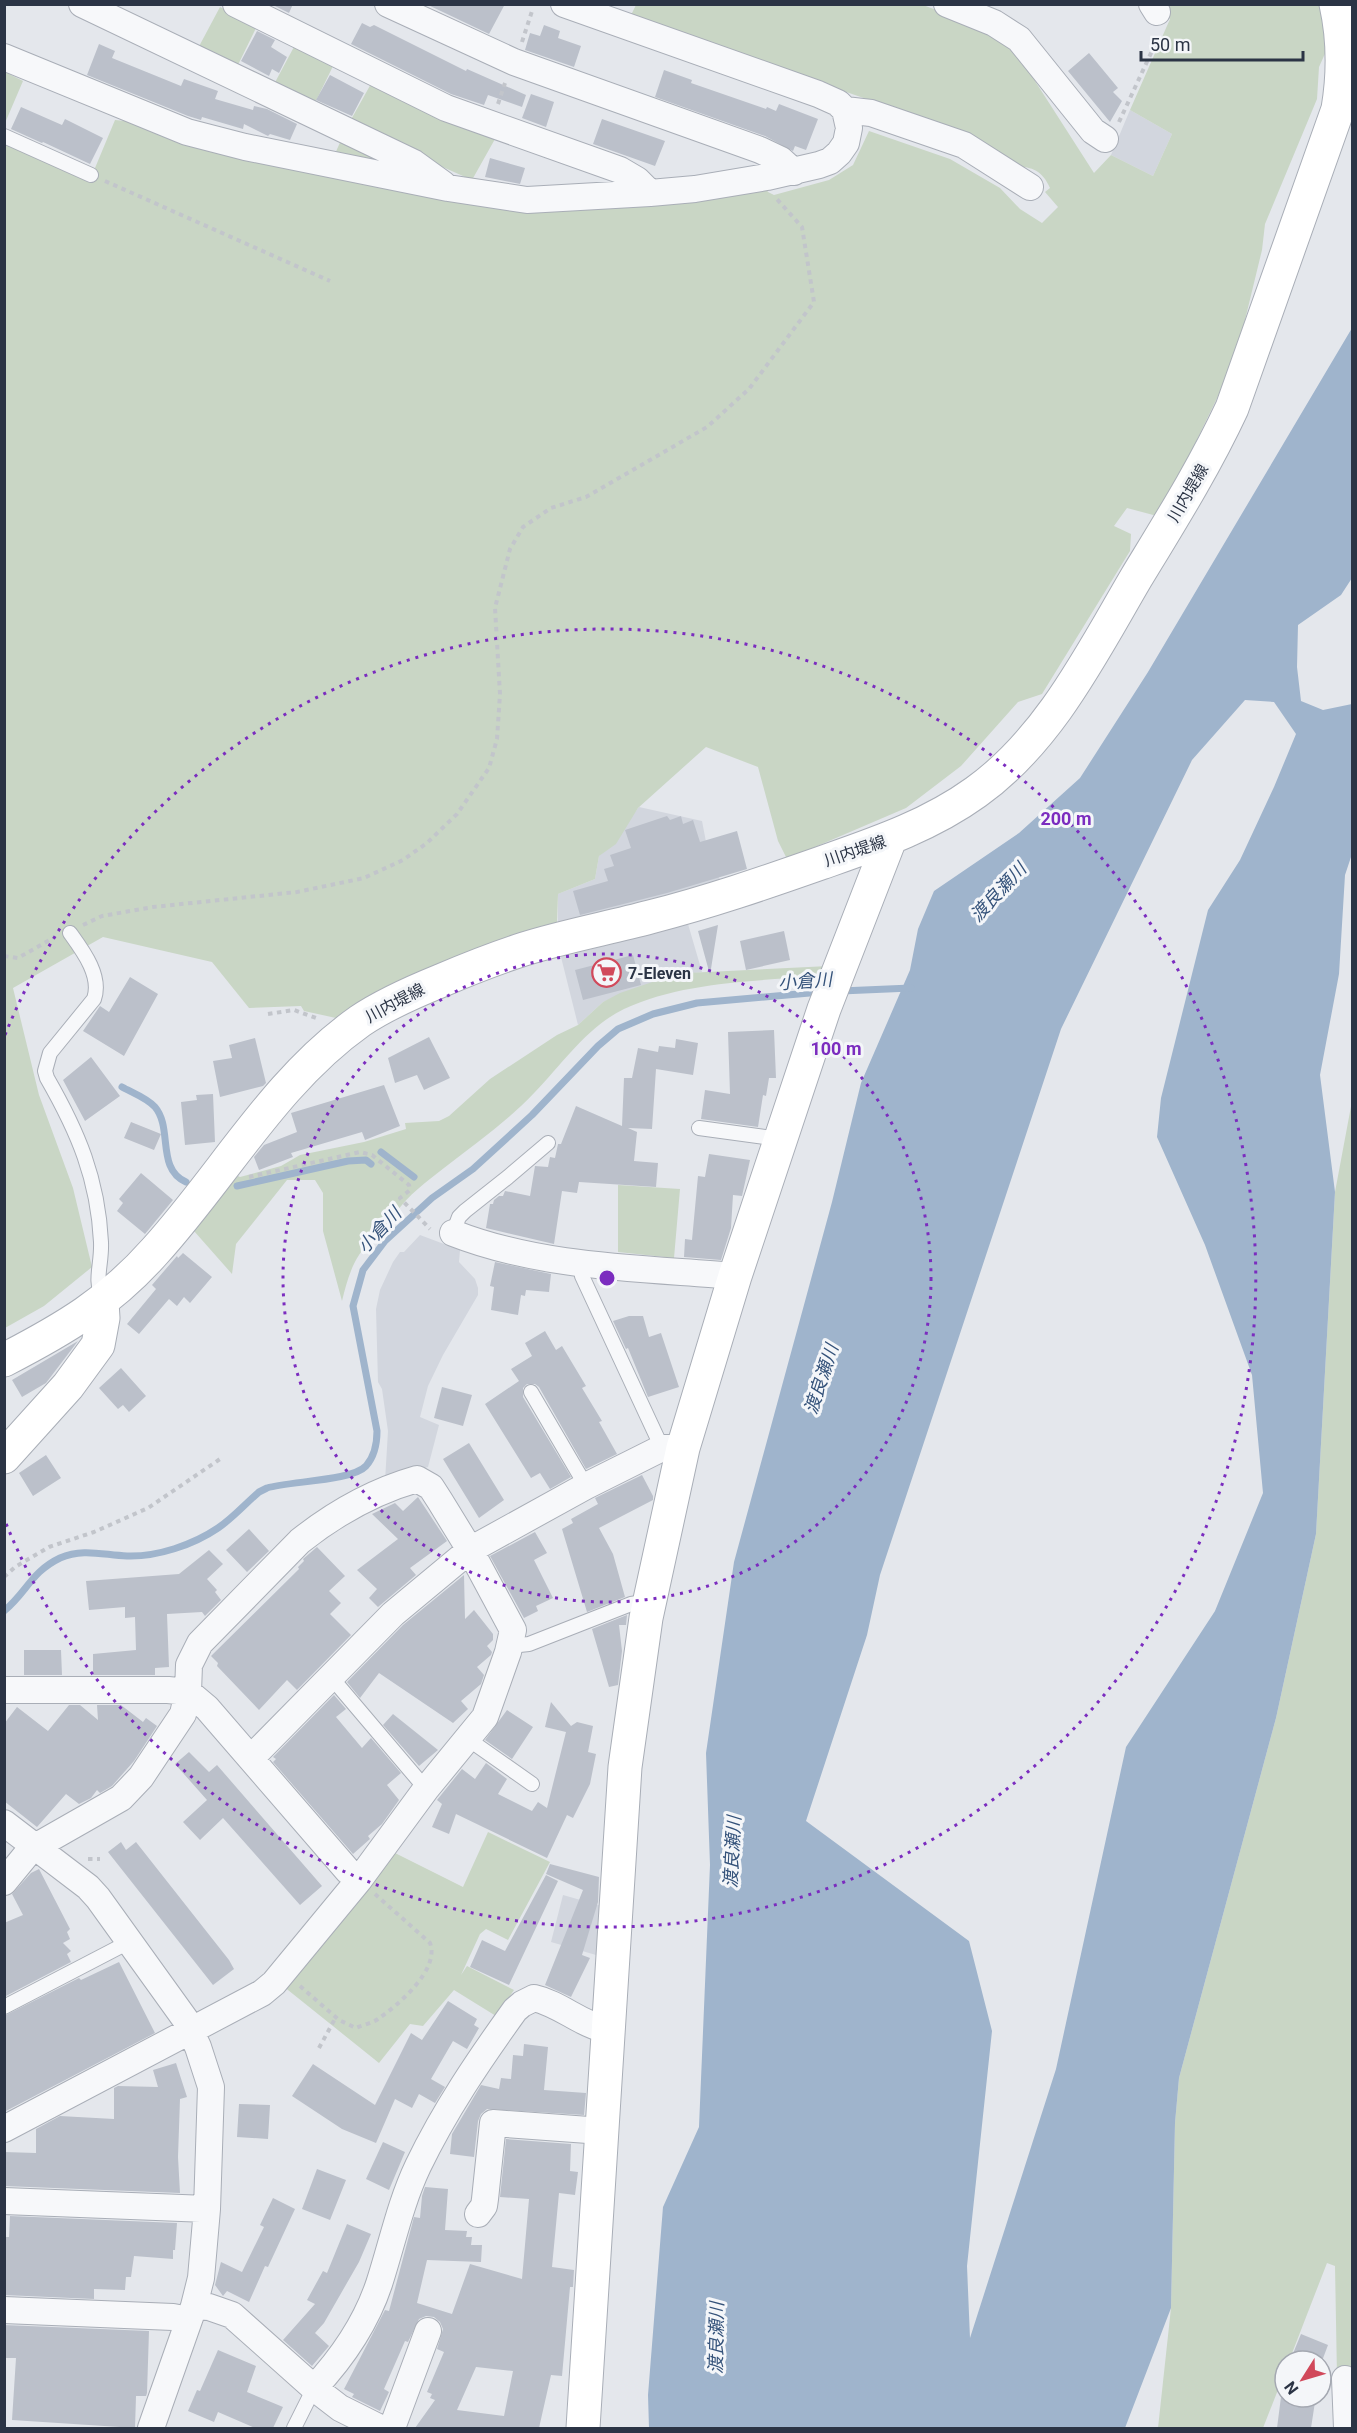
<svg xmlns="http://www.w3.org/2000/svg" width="1357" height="2433" viewBox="0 0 1357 2433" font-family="Roboto,'Noto Sans JP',sans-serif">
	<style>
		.built { fill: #d2d6de }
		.green { fill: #c9d6c5 }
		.water { fill: #9fb4cc; fill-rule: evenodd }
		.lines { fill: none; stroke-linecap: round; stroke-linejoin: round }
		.stream { stroke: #9fb4cc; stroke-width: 7 }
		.building { fill: #bbc0ca; fill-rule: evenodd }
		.lane-casing { stroke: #a9aeb7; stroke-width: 16 }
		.street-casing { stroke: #a9aeb7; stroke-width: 28 }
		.secondary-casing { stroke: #a9aeb7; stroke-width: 35 }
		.path { stroke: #c2c5cb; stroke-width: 4; stroke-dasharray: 4.5 4.5; stroke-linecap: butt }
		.lane { stroke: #f7f8fa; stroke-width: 14 }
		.street { stroke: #f7f8fa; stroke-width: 26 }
		.secondary { stroke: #fff; stroke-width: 33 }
		.ring { fill: none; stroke: #7b2cbf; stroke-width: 3; stroke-dasharray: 3 6 }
		.labels { text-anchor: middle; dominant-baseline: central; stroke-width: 6; stroke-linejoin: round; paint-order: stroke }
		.street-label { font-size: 16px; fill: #2b3445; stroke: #f4f6f9 }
		.poi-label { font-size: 16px; font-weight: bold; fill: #2b3445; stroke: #f4f6f9; text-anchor: start }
		.water-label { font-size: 18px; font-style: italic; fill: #34527a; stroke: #f4f6f9 }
		.centre { fill: #7b2cbf; stroke: #f4f6f9; stroke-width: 3 }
		.ring-label { font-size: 18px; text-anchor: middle; font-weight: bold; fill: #7b2cbf; stroke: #f4f6f9; stroke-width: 6; stroke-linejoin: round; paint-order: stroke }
	</style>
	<rect width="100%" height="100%" fill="#e4e7ec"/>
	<path class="built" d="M1130,110L1172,134L1153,176L1111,155Z
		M639,807L702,821L707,847L722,885L558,925V894L595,879L599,856Z
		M688,924L702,972L670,976L603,1002L578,1025L561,957Z
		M420,1235L460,1250L459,1262L475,1279L478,1288V1295L443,1355L428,1386L420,1417L439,1425L428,1467L385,1481L388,1431L382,1389L378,1382L376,1309L380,1290L393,1262L400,1252H404Z
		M563,1895L605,1907L603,1957L551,1942Z"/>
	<path class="green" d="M636,5H923L1005,36L1040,76L1035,81L1094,173L1111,155L1153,176L1172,134L1130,110L1170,19L1162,5H1323L1328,47L1319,67L1317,99L1265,224L1262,250L1235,361L1173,489L1157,516L1127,508L1114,526L1131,534L1130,551L1042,694L1018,702L961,766L906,808L787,859L778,841L758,767L706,747L638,808L616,844L599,856L595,879L558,894L557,925L380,992L336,1018L304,1011L301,1006L249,1008L212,962L103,937L13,988L39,1095L73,1188L92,1267L44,1306L5,1328V141L90,180L115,120L125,121L204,150L522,211L765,187L768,192L774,195L829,180L853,165L869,131L950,159L1000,188L1020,209L1042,223L1058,207L1045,192L1050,188C1041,168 1030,167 1010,166L878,103L630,17Z
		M220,7L257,26L235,71L196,52Z
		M295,45L334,64L313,107L272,88Z
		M5,72L23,81L5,123Z
		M372,82L495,139L472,180L348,125Z
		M342,138L411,169L334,156Z
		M829,966L821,977L812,976C750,982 682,982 624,1009C587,1027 563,1063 535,1092C508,1121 475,1144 444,1168C426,1182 408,1195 395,1214C385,1229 369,1239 359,1255C350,1269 346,1285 342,1301L323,1231V1193L315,1180H287L236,1244L232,1274L194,1231L238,1176L240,1177L281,1166L300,1155L364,1142L406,1129L405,1123L439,1121L449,1116L490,1079L557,1035L578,1025L603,1002L620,993L670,976L686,973Z
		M1352,1101V2377H1337L1335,2266L1327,2263L1289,2361H1285V2372L1263,2428H1158L1171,2308L1175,2123L1179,2078L1276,1718L1316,1534L1335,1192Z
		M618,1185L680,1189L674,1258L618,1252Z
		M488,1832L550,1862L508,1940L486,1929L480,1934L461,1975L467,1966L514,1990L496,2016L454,1990L423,2026L410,2024L379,2063L283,1986L393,1852L463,1887Z"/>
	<path class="water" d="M1352,328V578L1341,595L1298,625L1297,667L1301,701L1323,710L1352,704V854L1345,875L1339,974L1320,1075L1335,1192L1316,1534L1276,1718L1179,2078L1175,2123L1171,2308L1125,2428H649L648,2395L663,2207L699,2127L710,1865L706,1753L734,1562L832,1202L861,1083L910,970L918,929L934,891L1019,833L1080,778L1148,672ZM1245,700L1274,702L1296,734L1274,787L1240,860L1208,910L1161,1098L1157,1137L1205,1245L1252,1375L1263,1493L1215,1611L1126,1747L1056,2069L970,2338L967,2266L992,2031L969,1941L806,1821L867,1635L880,1575L1061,1029L1192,760Z"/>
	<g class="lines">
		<path class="stream" d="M841,991L911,988
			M122,1087C133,1093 147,1098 155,1107C173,1128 156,1169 186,1182
			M381,1152L414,1177
			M237,1186L348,1161L366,1160L371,1164
			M4,1611C27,1592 31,1572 60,1558C83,1548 103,1555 127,1556C157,1557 193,1545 218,1528C233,1518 245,1504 259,1492L267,1488C290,1481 352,1481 366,1466C374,1457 377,1443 377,1431L353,1306L363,1270L385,1241L432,1198L473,1169L532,1115L598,1046L618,1029L653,1014L697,1003L821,992"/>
	</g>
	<path class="building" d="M271,4H293L289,13Z
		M426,4H505L489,34Z
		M362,23L370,27L374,25L466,71L467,69L526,95L522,107L488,95L484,105L451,94L351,44Z
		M544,25L560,31L558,38L581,46L574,67L525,50L530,33L540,36Z
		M257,31L275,40L271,47L287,57L279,73L272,69L269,76L241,61Z
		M99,44L115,51L112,58L181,86L184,79L218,91L215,99L253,110L254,106L267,109L297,124L290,140L270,134L268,136L244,124L243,129L202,117L201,120L188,116L87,75Z
		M1089,53L1118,88L1113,92L1122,101L1110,122L1068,71Z
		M664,70L692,80L691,83L766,109L767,107L776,111L779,104L818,119L806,150L795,146L793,151L765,136L655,97Z
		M330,75L364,93L352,116L316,100Z
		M531,94L554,102L546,127L522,118Z
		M21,107L62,125L65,119L103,138L90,164L43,142L42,143L11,129Z
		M602,119L665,141L655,166L593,144Z
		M490,158L525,168L520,184L485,177Z
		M667,816L670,820L681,816L683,824L693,820L700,842L737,831L747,869L667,893L580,915L573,891L608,881L604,869L614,866L610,855L631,848L625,830Z
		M718,925L710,975L698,931Z
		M784,931L790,960L746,970L740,941Z
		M633,955L641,985L583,1000L575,970Z
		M130,977L158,994L124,1056L83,1031L100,1006L109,1012Z
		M774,1030L776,1078H769L766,1096L763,1095L758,1127L701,1119L705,1090L730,1094L728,1032Z
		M429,1037L450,1078L424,1090L417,1075L395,1083L388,1058Z
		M255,1038L266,1083L263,1086L220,1097L213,1061L232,1058L229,1045Z
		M676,1039L698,1043L693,1075L656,1069L652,1129L628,1128L637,1132L634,1161L658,1163L656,1187L579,1182L577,1193L562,1191L554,1244L486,1228L490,1204H493L494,1200L499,1196H503L505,1191L530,1196L535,1166L548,1167L550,1157L555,1158L558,1144H561L576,1106L622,1126L624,1078H632L638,1048L658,1052L659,1046L675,1048Z
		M91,1057L120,1096L85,1121L63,1080Z
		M384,1085L400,1126L365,1140L362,1132L291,1153L293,1157L259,1170L254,1157L264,1145L297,1132L291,1113Z
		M213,1094L215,1142L185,1145L181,1102L197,1100L196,1095Z
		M131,1122L161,1134L154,1150L124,1138Z
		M709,1154L750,1160L742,1196L733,1195L731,1228L721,1260L684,1257L685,1239L692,1240L698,1176L705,1177Z
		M141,1173L173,1200L145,1234L117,1211L123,1203L119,1199Z
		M183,1253L212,1277L190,1303L184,1297L177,1306L169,1299L139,1334L127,1324L156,1289L152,1285L177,1256L178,1258Z
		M495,1262L551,1274L549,1292L526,1290L525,1296L521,1295L518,1315L491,1310L494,1287L490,1286Z
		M629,1316H643L649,1337L661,1333L679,1387L648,1397L628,1348L626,1349L613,1321Z
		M545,1331L556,1350L562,1346L586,1386L582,1388L602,1421L599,1422L617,1454L586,1469L539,1387L535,1384H527L523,1388V1397L571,1477L550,1489L540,1473L531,1478L485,1404L519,1381L511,1369L532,1356L525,1343Z
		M78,1341L46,1383L22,1397L12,1380Z
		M121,1368L146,1396L129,1412L123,1405L118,1409L99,1388Z
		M442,1387L472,1395L463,1426L434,1418Z
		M469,1443L504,1500L479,1518L443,1459Z
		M46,1455L61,1478L33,1496L19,1473Z
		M642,1475L653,1496V1500L599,1528L613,1554L625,1597L587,1612L562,1529L573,1523L571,1519L598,1504L595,1498Z
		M418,1497L447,1541L410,1568L416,1575L378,1607L369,1598L377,1589L357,1570L398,1539L372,1514L395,1503L403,1511Z
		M249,1529L269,1551L247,1572L226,1550Z
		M535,1532L547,1553L534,1560L553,1598L536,1606L538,1611L524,1618L490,1556Z
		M317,1547L345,1576L329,1591L341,1603L330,1614L351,1635L297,1690L287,1680L259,1710L217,1666L218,1663L211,1656L299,1569L298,1567L304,1561L303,1559Z
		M209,1550L223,1564L207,1579L217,1590L215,1592L221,1600L205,1616L202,1612L167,1614L169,1667L155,1668V1675H93V1654L136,1650L135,1617L125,1618V1607L89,1610L86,1581L179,1574Z
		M464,1575L465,1619L474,1610L493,1634V1640L487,1646L492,1652L491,1655L477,1667L484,1675L481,1684L461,1701L468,1709L453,1723L379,1673L360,1698L347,1682L403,1625Z
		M627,1615L626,1625H619L622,1651L618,1685L609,1687L592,1629Z
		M24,1650H61L62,1675H24Z
		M334,1695L346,1709L336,1717L362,1748L371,1738L401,1773L387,1785L399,1800L382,1824L368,1836L370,1839L353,1854L273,1762L276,1759L273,1757Z
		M551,1702L571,1726L577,1722L593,1726L588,1752L596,1754L590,1784L573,1818L567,1815L547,1858L456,1814L449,1834L432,1827L442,1804L437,1800L462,1769L475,1779L486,1763L507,1779L498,1794L532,1811L538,1802L547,1808L566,1732L545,1727Z
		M69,1705H80L98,1720L97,1705H121L143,1722L146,1718L157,1726L134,1761L112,1786L100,1793L97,1790L91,1798L79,1804L66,1794L37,1827L4,1801V1724L17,1707L48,1731Z
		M507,1710L533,1727L512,1759L485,1740Z
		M393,1714L438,1750L419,1766L383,1725Z
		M189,1752L209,1772L217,1765L322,1886L300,1905L223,1818L200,1840L183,1822L207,1800L175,1764Z
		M121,1842L126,1850L136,1842L229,1960L234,1969L213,1985L108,1852Z
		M550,1864L599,1877L598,1902L582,1955L590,1958L571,1997L545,1985L583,1890L546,1874Z
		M39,1869L70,1929L67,1932L70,1939L63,1943L71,1951L67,1954L71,1962L4,1997V1923L23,1915L12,1894L31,1873Z
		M546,1875L558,1881L509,1985L470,1967L482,1940L505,1951Z
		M119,1962L155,2033L4,2112V2016L79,1978L81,1980Z
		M448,2001L477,2019L474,2025L479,2028L467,2049L453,2041L431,2079L445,2087L435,2103L419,2094L412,2108L395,2099L376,2143L342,2129L292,2096L313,2064L375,2105L411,2033L422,2040Z
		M524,2044L548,2047L544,2090L586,2093L584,2115L487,2109L481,2114L478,2121L474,2157L450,2154L452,2134L481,2085L499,2089L501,2078L511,2079L513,2055L523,2056Z
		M176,2063L187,2097L180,2099L178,2157L180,2193L4,2186V2152L36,2153V2129L60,2116L114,2119V2088L118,2086L158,2087L153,2070Z
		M239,2104L270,2105L268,2139L237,2137Z
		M506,2139L571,2144L570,2171L578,2172L575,2195L559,2193L552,2267L574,2270L573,2287H570L562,2376L551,2375L539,2428H415L435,2400L430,2398L432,2394L427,2392L444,2352L437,2349L443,2329L440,2322L434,2317L426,2316L419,2319L408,2342L405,2341L384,2389L389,2392L380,2411L352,2397L354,2394L344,2389L385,2310L389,2311L414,2217L420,2218L422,2196L425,2187L448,2189L445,2230L467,2231L466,2237H472L471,2245H482L481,2262L427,2260L417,2303L452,2314L470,2264L522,2279L529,2199L500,2197ZM476,2367L513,2371L504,2416L457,2410Z
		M383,2142L405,2152L389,2190L366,2179Z
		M317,2169L346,2180L330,2220L302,2209Z
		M273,2198L295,2209L268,2267L265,2266L249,2302L227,2291L223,2296L215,2285L221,2262L242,2272L264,2227L260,2225Z
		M10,2216L177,2223L175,2250H173V2259L134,2256L131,2277H126L125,2290L94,2289V2299L4,2295V2237H9Z
		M347,2224L371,2234L359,2262L324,2323L315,2333L329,2346L312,2366L283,2340L315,2304L307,2300L323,2271L327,2273Z
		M4,2325L149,2331L147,2393L146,2396H136L135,2428L12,2420L16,2358H4Z
		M1301,2334L1328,2345L1322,2361H1306L1292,2356Z
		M218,2350L256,2366L247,2392L283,2407L273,2428H255L218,2412L214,2422L188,2411L197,2390L200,2391Z
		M1281,2397H1308L1307,2400L1315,2402L1311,2428H1277Z"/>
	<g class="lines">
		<defs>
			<path id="lane" d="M4,136L91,175
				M70,933C83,951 102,976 94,999L50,1053L45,1071L47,1078C78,1132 98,1179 101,1242C102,1265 94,1277 102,1300
				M699,1128L779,1139
				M453,1233L459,1217L465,1211L508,1177L548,1143
				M579,1263L582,1276L662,1448
				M531,1392L586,1486
				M510,1646L529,1644L631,1604L644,1602L650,1604
				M331,1677L426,1789
				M468,1739L532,1784
				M4,2007L129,1942
				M294,2428L314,2388"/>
			<path id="street" d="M82,4L414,163L443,184
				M236,4L446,108L620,170L637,180L650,193
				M388,4L514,62L760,150L781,160L794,172
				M947,4L994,23L1019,39L1093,131L1105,139
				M1152,4L1157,12
				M4,57L187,132L245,147L448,188L527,200L650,193L695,189L767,177L819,165L830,161L839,153L846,143L849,128L845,110L838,103L818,94L564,4
				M845,110L871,113L964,145L1030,187
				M453,1233C542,1268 641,1268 735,1276
				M4,1690H168L188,1692L207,1708L348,1871L359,1880
				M251,1758L393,1614L470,1550L586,1486L662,1448H683
				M4,1823L88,1887L98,1898L185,2019L198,2047L211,2087L207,2209L201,2278L194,2306L151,2428
				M4,1882L27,1854L35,1847L121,1798L141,1777L183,1714L188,1692L189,1665L200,1643L300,1541C334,1514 375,1491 417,1479L431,1487L440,1501L470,1550L513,1630L508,1652L485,1717L426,1789L359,1880L274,1983L262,1993L4,2129
				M4,2201L207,2209
				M478,2214L484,2206L485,2199L493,2123L602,2131
				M194,2306L209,2307L232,2315L314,2388L340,2408L380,2428
				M4,2310L173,2317L189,2320
				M1345,2379L1347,2428
				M314,2388C342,2358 366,2323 379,2284C392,2244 400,2204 418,2166C445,2110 479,2060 515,2010L522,2004L534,1998C561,2004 581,2025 608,2030
				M392,2428L428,2331"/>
			<path id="secondary" d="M4,1360C64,1329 110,1302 155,1251C224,1175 275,1081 360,1021C385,1004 413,992 440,981C468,969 496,958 524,949C565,936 609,928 650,917C709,902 764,883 821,863C875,844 929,826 976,792C1049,740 1092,653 1136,578C1170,522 1204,468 1232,408L1338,109C1344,73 1344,40 1336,4
				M4,1457L68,1386L98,1345L103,1318L102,1302
				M583,2428L625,1767L646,1618L683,1448L735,1276L824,1009L890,839"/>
		</defs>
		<use href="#lane" class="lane-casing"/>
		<use href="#street" class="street-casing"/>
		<use href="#secondary" class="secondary-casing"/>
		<path class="path" d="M522,42L532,11
			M498,104L505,83
			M1119,122L1158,38
			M105,181L330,281
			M83,925L102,916L153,907L297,892L364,878L403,860L427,843L457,814L489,768L497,739L500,694L495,608L510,549L523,527L551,508L586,497L707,427L749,389L814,302L802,227L775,197
			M4,956L18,958L55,937
			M268,1014L294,1010L319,1019
			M249,1177L360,1152L372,1155L409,1185L410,1190L400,1198L430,1229
			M4,1577L15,1567L49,1547L94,1532L148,1508L223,1457
			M88,1859H100
			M300,1986L339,2020L356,2028C363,2025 372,2023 378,2019C398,2005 440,1970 430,1943L375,1894
			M319,2048L336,2017"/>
		<use href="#lane" class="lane"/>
		<use href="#street" class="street"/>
		<use href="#secondary" class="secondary"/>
	</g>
	<g class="ring">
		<circle cx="607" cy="1278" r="324"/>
		<path d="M5 1035A649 649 0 1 1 5 1521"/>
	</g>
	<defs>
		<symbol id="supermarket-ring" viewBox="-11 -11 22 22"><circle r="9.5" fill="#f4f6f9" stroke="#d1495b" stroke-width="1.5"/><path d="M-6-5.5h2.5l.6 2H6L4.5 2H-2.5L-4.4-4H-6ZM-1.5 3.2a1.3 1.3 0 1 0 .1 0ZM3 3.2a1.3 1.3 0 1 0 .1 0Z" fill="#d1495b"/></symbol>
	</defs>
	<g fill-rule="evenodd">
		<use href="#supermarket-ring" x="590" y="956" width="33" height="33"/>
	</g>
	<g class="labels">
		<g class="street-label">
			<text transform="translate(1188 493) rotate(-60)">川内堤線</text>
			<text transform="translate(855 851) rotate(-19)">川内堤線</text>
			<text transform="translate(395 1003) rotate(-28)">川内堤線</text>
		</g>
		<g class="poi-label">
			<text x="628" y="973">7-Eleven</text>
		</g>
		<g class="water-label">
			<text transform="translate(998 892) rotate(-47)">渡良瀬川</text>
			<text transform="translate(805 981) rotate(-4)">小倉川</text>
			<text transform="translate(379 1230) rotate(-47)">小倉川</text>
			<text transform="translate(821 1379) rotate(-72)">渡良瀬川</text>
			<text transform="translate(732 1852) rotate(-87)">渡良瀬川</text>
			<text transform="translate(716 2338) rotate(-89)">渡良瀬川</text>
		</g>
	</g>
	<circle cx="607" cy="1278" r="9" class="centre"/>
	<g class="ring-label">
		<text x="1066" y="825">200 m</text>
		<text x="836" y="1055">100 m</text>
	</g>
	<rect width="1357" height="2433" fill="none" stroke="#2b3445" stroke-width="12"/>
	<g transform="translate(1303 2379) rotate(233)"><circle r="28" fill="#f4f6f9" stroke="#a4a8b1" stroke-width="1.5"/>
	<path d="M0-4.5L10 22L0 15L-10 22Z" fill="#d1495b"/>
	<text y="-9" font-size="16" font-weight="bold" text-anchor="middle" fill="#2b3445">N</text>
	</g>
	<path d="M1141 51v9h162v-9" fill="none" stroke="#2b3445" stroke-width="3"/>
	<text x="1150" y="51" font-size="18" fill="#2b3445" stroke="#f4f6f9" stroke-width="4.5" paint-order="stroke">50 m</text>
</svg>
